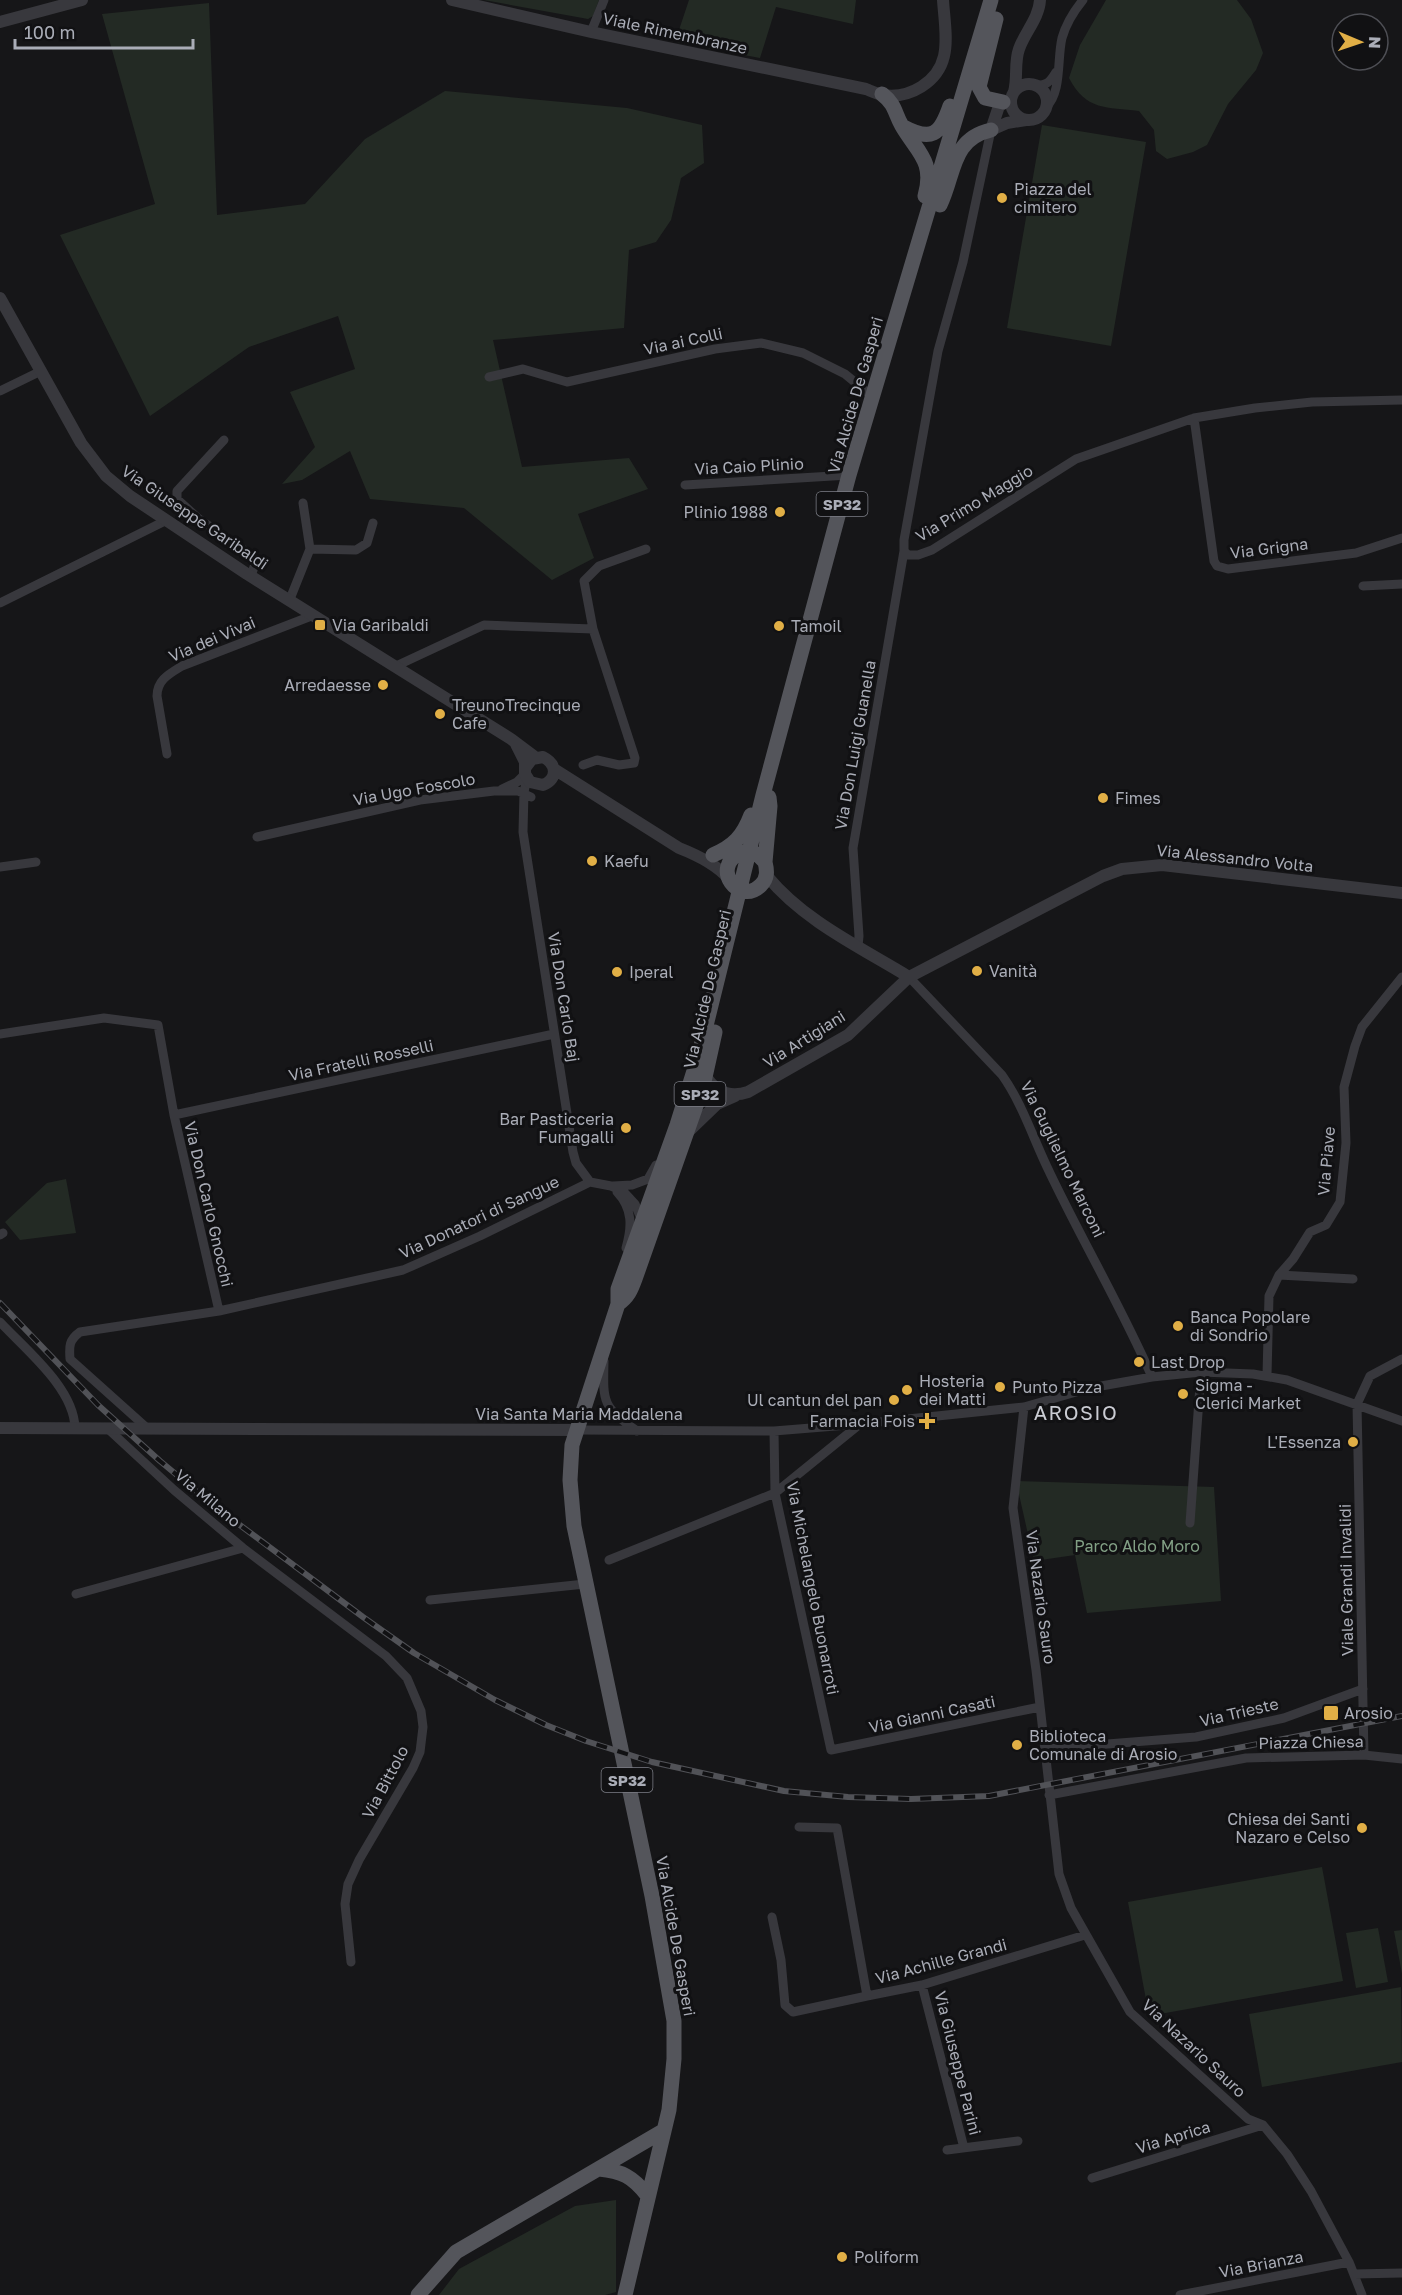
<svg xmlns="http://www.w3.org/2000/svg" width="1402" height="2295" viewBox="0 0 1402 2295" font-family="'Golos Text',sans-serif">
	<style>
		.green { fill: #232a24 }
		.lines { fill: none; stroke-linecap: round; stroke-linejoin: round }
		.minor { stroke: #38383d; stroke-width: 9 }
		.tertiary { stroke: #38383d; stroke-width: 12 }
		.primary { stroke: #54555b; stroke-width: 15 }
		.rail-casing { stroke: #515257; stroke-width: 6 }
		.rail { stroke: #111113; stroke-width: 4; stroke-dasharray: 11; stroke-linecap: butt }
		.poi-dot { fill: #e1af46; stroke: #111113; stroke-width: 2 }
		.labels { text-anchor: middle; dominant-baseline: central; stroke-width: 6; stroke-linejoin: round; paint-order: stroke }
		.shield { fill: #111113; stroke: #7c7e86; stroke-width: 1.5 }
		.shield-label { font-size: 15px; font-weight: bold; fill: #aaadb7 }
		.street-label { font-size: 16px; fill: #aaadb7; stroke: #111113 }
		.poi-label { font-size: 16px; fill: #aaadb7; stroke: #111113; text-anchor: start }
		.park-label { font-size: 16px; fill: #82a085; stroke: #111113 }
		.quarter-label { font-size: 20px; letter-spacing: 1.5px; fill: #caccd3; stroke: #111113 }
	</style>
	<rect width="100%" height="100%" fill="#161618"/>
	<path class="green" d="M484,0H599L593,16L588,19Z
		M689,0H856L853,24L776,7L760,58L675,42Z
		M1106,0H1237L1251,19L1263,53L1256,70L1228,104L1207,145L1193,152L1167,159L1156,151L1154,130L1139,111C1107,107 1086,111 1069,78L1080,45Z
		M209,3L217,215L305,204L365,139L445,91L627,108L702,125L704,163L681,178L671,220L656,242L629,250L624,328L493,340L522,467L629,458L648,489L578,514L594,558L552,580L464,508L370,499L350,451L302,480L282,484L315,447L290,392L355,369L338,316L249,347L150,416L60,235L155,204L102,14Z
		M1042,125L1146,142L1111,346L1007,328Z
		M66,1179L76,1233L20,1240L5,1222L47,1183Z
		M1016,1481L1214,1487L1221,1601L1087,1613L1075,1555L1034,1561Z
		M1322,1867L1343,1981L1149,2016L1128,1902Z
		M1378,1928L1388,1982L1356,1988L1346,1933Z
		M1402,1930V1974L1394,1931Z
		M1401,1987L1402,2062L1262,2087L1249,2014Z
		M616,2200V2292L605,2295H439L459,2269L575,2206Z"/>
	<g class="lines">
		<path class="minor" d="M591,32L604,0
			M1034,85C1047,86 1050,82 1056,72
			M1046,107C1062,93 1057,58 1062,38C1066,24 1074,11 1083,0
			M991,130L963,262L938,351L904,540V551L908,555H918L932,550L1076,459L1194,418L1255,408L1312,402L1402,400
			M489,377L523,369L567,382L715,349L761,343L803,353L845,374L873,397
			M0,391L41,371
			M1194,418L1214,561L1217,566L1228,569L1356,553L1402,538
			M224,440L177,491V499L199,519L251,555L255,564L251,576
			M685,485L849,475
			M310,549L356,550L367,543L373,523
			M1363,586L1402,584
			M290,599L310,549L303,503
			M0,603L167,520
			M593,629L584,581L599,566L646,549
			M396,666L484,625L593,629L635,758L634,763L619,765L597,760L583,765
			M167,754L157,696C157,680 169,674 182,666L314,615
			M527,778L524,792L523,832L573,1152L576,1163L590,1182
			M502,789L517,782L525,774
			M257,837L420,800L494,791H518L531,797
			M0,867L36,862
			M858,946L859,936L853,848L904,551
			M909,977L1002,1075C1022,1103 1033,1138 1048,1169C1081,1239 1121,1306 1152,1377
			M0,1034L104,1018L158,1025L174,1115L219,1311L80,1332C69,1340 69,1346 70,1359L147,1428
			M174,1115L554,1034
			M613,1186L632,1185L648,1179L656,1165
			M617,1192C633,1209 632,1227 626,1248
			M0,1235L3,1233
			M1279,1275L1353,1279
			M219,1311L403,1270L480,1236L590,1182L611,1186L623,1191L635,1204L642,1221
			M0,1322C26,1350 74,1388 75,1428
			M604,1361C603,1403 602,1406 637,1431
			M1267,1375L1269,1296L1279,1275L1293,1259L1310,1232L1326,1225L1340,1202L1346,1143L1344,1087L1355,1046L1362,1027L1402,977
			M1024,1407L1013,1508L1036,1670L1059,1874L1071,1908L1130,2012L1248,2119L1263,2125L1287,2154L1311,2191L1349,2262L1362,2295
			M107,1428L174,1490L243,1548L386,1656L407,1678L421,1711L423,1727L420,1752L413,1768L359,1860L348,1884L345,1904L351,1962
			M576,1430L774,1431L860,1424L1024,1407L1090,1388L1152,1377L1201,1372L1253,1374L1287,1380L1402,1421
			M774,1431L775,1493L831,1750L1040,1707
			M1190,1523L1201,1372
			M609,1560L775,1493L860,1424
			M76,1594L243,1548
			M430,1600L585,1584
			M1044,1749L1196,1737L1284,1718L1363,1689
			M1364,1755L1357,1404L1370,1376L1402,1359
			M1049,1795L1246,1758L1364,1755L1402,1759
			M799,1827L837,1828L867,1996L922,1985L1085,1935
			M772,1917L781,1960L785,2005L793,2012L867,1996
			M922,1985L964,2148
			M947,2150L1018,2141
			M1092,2178L1263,2125
			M1354,2274L1402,2273
			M1180,2295L1349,2262"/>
		<path class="tertiary" d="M452,0L591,32L866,89C871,91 877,94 883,95C910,99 938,82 944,56C948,39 944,17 943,0
			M0,22L82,0
			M1011 102a18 18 0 1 1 36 0a18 18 0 1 1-36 0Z
			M1014,92C1018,77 1014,63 1019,49C1025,32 1039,18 1040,0
			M991,130L999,106L1009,100
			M991,130L1007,123L1026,120
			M0,298L81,443L106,476L130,496L247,574L511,739L535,757
			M516,744L525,762V774L530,782L543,785C558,779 557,764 543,757L532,759L526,767
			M554,769L679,848C697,855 716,864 729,879
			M767,876C804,921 860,947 909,977
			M705,1075C715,1092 730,1098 748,1092L848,1035L909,977L1103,876L1122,869L1162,865L1402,893
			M688,1132L717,1104L735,1096
			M0,1428L576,1430"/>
		<path class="primary" d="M996,19L979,87L985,98L1003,102
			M882,94C896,105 894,112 902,126C917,152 935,161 925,196
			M902,126C932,142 940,135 950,106
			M940,205C955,174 951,139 991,130
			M713,855C734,846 743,836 751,815
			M765,862L757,854L741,852C709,868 740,907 761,885C768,878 767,870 765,862L770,806L769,797
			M618,1304C628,1297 631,1290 635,1279L703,1086L715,1032
			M599,2169C622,2171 633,2177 647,2195
			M418,2295L456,2252L663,2131
			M625,2295L669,2110L674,2059V2021L652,1896L574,1526L570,1480L572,1445L618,1304V1289L677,1125L698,1058L763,795L849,475L991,0"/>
		<defs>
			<path id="rail" d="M0,1303L98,1405L160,1461L213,1505L363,1617L414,1653L495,1700L546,1725L586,1741L652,1762L784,1791L848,1797L911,1799L989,1796L1402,1716"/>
		</defs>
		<use href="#rail" class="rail-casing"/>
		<use href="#rail" class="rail"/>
	</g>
	<g class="poi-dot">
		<circle cx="1002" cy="198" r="6"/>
		<circle cx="780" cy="512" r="6"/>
		<rect x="314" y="619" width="12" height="12" rx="3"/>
		<circle cx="779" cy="626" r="6"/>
		<circle cx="383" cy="685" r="6"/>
		<circle cx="440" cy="714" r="6"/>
		<circle cx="1103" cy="798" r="6"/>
		<circle cx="592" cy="861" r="6"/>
		<circle cx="977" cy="971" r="6"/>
		<circle cx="617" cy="972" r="6"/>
		<circle cx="626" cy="1128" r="6"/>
		<circle cx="1178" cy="1326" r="6"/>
		<circle cx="1139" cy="1362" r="6"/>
		<circle cx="1000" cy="1387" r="6"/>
		<circle cx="907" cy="1390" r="6"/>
		<circle cx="1183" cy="1394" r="6"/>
		<circle cx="894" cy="1400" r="6"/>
		<path d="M924 1412h6v6h6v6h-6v6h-6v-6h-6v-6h6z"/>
		<circle cx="1353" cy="1442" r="6"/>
		<rect x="1323" y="1705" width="16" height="16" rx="3"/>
		<circle cx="1017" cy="1745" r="6"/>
		<circle cx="1362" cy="1828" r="6"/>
		<circle cx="842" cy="2257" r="6"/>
	</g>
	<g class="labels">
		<g class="shield">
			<rect x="816.5" y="492" width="51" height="24" rx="4.5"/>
			<rect x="674.5" y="1082" width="51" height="24" rx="4.5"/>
			<rect x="601.5" y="1768" width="51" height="24" rx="4.5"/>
		</g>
		<g class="shield-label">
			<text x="842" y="504">SP32</text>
			<text x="700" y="1094">SP32</text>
			<text x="627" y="1780">SP32</text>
		</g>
		<g class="street-label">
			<text transform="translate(675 33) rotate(12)">Viale Rimembranze</text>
			<text transform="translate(683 341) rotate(-12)">Via ai Colli</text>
			<text transform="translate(855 395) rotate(-74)">Via Alcide De Gasperi</text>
			<text transform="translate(749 466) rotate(-3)">Via Caio Plinio</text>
			<text transform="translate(974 503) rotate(-31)">Via Primo Maggio</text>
			<text transform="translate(195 517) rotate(34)">Via Giuseppe Garibaldi</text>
			<text transform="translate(1269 548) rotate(-7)">Via Grigna</text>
			<text transform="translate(212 639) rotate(-23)">Via dei Vivai</text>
			<text transform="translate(855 745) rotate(-80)">Via Don Luigi Guanella</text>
			<text transform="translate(414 789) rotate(-10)">Via Ugo Foscolo</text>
			<text transform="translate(1235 858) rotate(6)">Via Alessandro Volta</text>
			<text transform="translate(707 989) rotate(-77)">Via Alcide De Gasperi</text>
			<text transform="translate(564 997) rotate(81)">Via Don Carlo Baj</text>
			<text transform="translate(804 1039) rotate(-32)">Via Artigiani</text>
			<text transform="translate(361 1060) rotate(-12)">Via Fratelli Rosselli</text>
			<text transform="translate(1063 1159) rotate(64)">Via Guglielmo Marconi</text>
			<text transform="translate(1326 1161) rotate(-85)">Via Piave</text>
			<text transform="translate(209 1204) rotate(77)">Via Don Carlo Gnocchi</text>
			<text transform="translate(479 1217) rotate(-25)">Via Donatori di Sangue</text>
			<text x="579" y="1414">Via Santa Maria Maddalena</text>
			<text transform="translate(208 1498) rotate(40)">Via Milano</text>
			<text transform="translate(1346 1580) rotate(-91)">Viale Grandi Invalidi</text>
			<text transform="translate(813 1588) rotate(79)">Via Michelangelo Buonarroti</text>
			<text transform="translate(1041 1597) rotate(82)">Via Nazario Sauro</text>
			<text transform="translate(1239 1712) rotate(-13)">Via Trieste</text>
			<text transform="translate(932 1714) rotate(-12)">Via Gianni Casati</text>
			<text transform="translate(1311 1742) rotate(-1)">Piazza Chiesa</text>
			<text transform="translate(385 1782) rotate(-62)">Via Bittolo</text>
			<text transform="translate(676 1936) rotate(80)">Via Alcide De Gasperi</text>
			<text transform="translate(941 1961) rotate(-15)">Via Achille Grandi</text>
			<text transform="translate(1194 2048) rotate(43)">Via Nazario Sauro</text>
			<text transform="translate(958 2063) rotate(76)">Via Giuseppe Parini</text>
			<text transform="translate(1173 2137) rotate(-17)">Via Aprica</text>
			<text transform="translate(1261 2264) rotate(-11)">Via Brianza</text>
		</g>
		<g class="poi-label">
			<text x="1014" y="189">Piazza del<tspan x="1014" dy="18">cimitero</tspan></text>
			<text x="768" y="512" text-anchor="end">Plinio 1988</text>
			<text x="332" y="625">Via Garibaldi</text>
			<text x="791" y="626">Tamoil</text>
			<text x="371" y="685" text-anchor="end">Arredaesse</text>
			<text x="452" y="705">TreunoTrecinque<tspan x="452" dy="18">Cafe</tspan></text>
			<text x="1115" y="798">Fimes</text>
			<text x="604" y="861">Kaefu</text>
			<text x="989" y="971">Vanità</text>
			<text x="629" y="972">Iperal</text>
			<text x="614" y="1119" text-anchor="end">Bar Pasticceria<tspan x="614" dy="18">Fumagalli</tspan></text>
			<text x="1190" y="1317">Banca Popolare<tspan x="1190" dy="18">di Sondrio</tspan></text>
			<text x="1151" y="1362">Last Drop</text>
			<text x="919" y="1381">Hosteria<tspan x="919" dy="18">dei Matti</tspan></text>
			<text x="1195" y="1385">Sigma -<tspan x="1195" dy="18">Clerici Market</tspan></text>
			<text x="1012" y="1387">Punto Pizza</text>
			<text x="882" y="1400" text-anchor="end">Ul cantun del pan</text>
			<text x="915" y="1421" text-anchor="end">Farmacia Fois</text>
			<text x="1341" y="1442" text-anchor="end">L'Essenza</text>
			<text x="1344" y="1713">Arosio</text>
			<text x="1029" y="1736">Biblioteca<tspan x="1029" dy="18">Comunale di Arosio</tspan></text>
			<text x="1350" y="1819" text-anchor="end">Chiesa dei Santi<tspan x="1350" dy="18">Nazaro e Celso</tspan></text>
			<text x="854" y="2257">Poliform</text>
		</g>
		<g class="park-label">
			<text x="1137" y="1546">Parco Aldo Moro</text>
		</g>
		<g class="quarter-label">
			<text x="1076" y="1412">AROSIO</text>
		</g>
	</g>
	<g transform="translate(1360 42) rotate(92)"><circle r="28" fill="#111113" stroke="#4e4f55" stroke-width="1.5"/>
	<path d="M0-4.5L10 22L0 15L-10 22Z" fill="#e1af46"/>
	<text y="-9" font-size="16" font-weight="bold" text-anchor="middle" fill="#aaadb7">N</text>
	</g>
	<path d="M15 39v9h178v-9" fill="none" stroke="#aaadb7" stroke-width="3"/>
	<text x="24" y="39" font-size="18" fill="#aaadb7" stroke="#111113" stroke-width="4.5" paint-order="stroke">100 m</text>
</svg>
